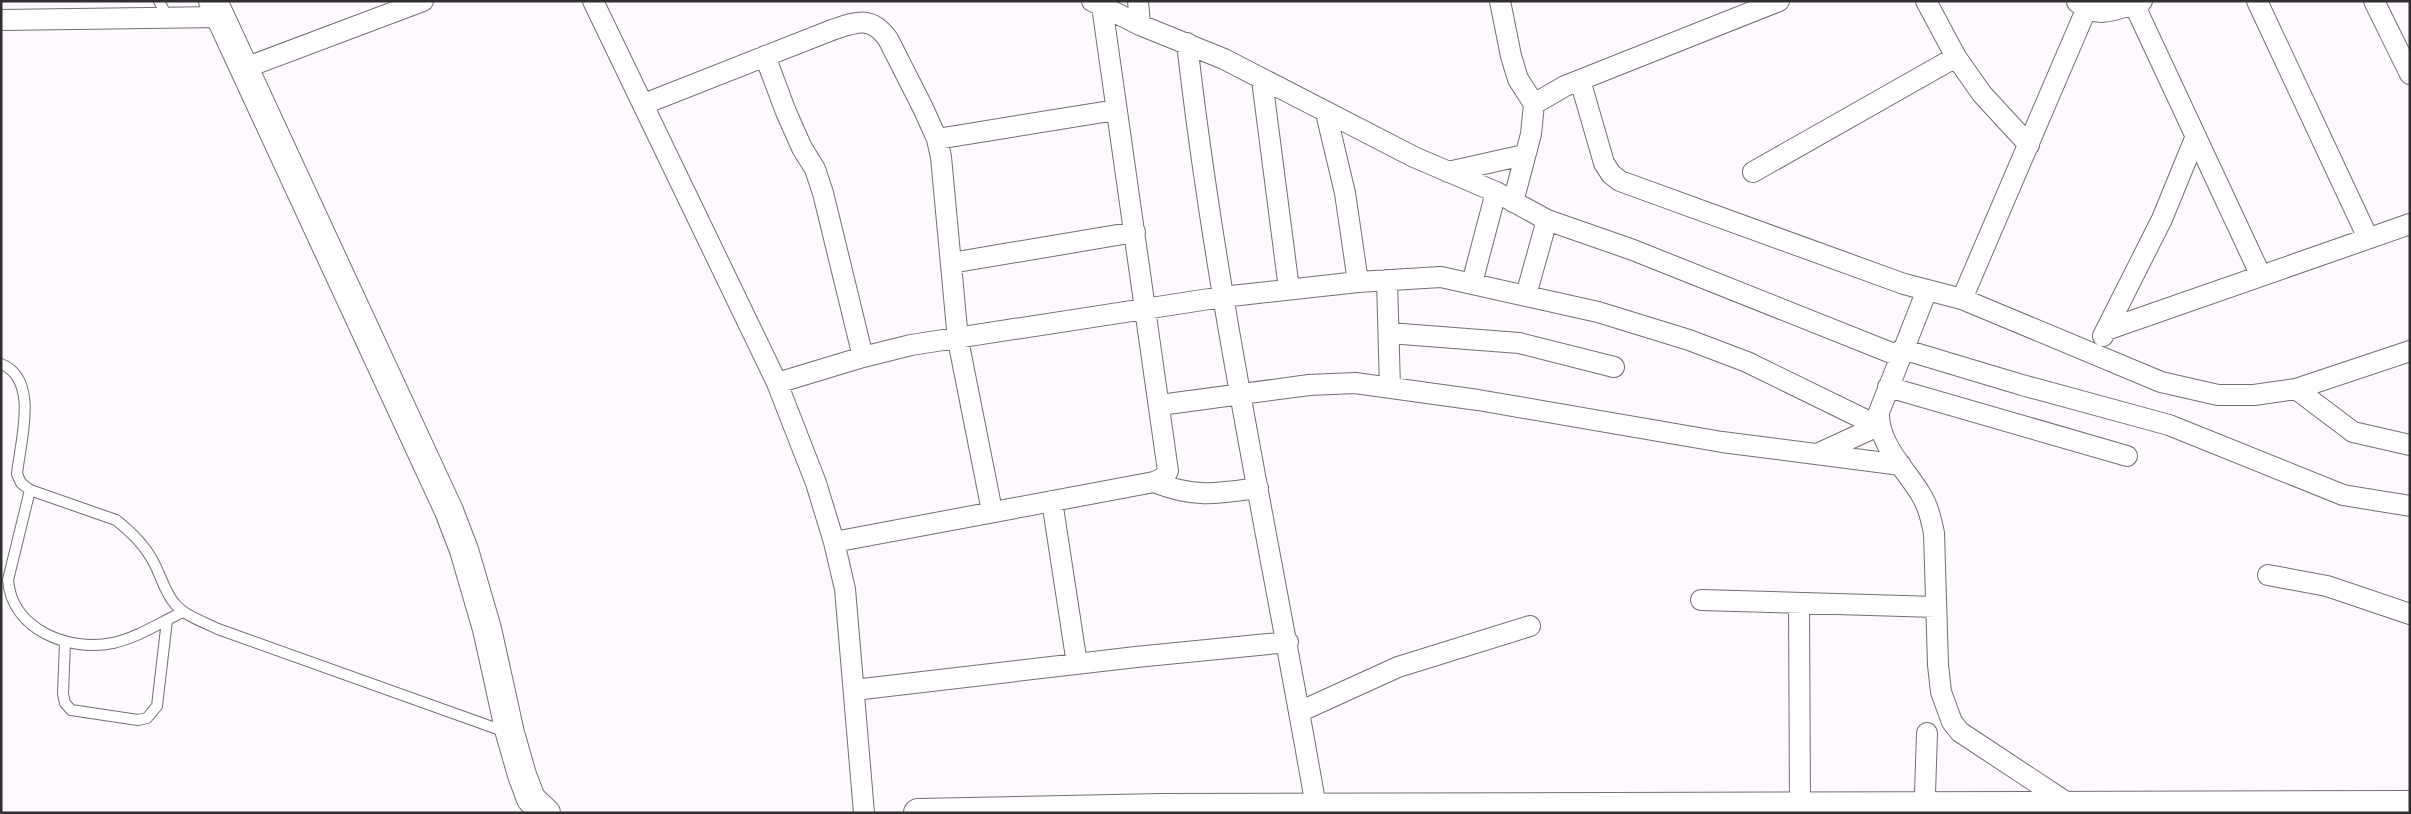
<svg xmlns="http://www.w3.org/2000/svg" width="2411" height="814" viewBox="0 0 2411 814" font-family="Manrope,sans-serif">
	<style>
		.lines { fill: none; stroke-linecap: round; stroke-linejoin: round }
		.lane-casing { stroke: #736e73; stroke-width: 12 }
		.street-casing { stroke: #736e73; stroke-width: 22 }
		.secondary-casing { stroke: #736e73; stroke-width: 30 }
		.lane { stroke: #fff; stroke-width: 10 }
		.street { stroke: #fff; stroke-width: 20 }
		.secondary { stroke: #fff; stroke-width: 28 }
	</style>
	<rect width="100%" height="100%" fill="#fef9fe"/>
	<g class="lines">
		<defs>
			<path id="lane" d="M159,1L168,18
				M1,364C40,379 20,442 17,474L21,483L30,490L116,520C130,531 146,547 154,563C161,576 165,593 175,604C185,616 204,622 218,629L506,732
				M30,490L8,580C12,630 69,652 113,643C137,638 161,622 183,612
				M65,642L63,694L65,703L71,710L138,720L147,718L157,706L167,620"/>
			<path id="street" d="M593,1L777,383L816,483L834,542L845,589L864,813
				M1092,1L1140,25L1224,59L1414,157L1496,192L1547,220L1633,250L1899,356
				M1138,1L1140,25
				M1500,1L1511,56L1518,79L1534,104L1531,134L1513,202
				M1926,1L1956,57L1982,94L2029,145
				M2257,1L2368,238
				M2374,1L2410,74
				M2077,2C2098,21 2119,8 2142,1
				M2134,4L2261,276
				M1,20L221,17
				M1187,43C1216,300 1272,553 1316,807
				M765,56L786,112L802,148L815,169L823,193L863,357
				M245,68L423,1
				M1262,80L1289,289
				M1580,80L1604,163L1611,174L1620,181L1904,284L1962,299L2161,382L2218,395H2254L2296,389L2353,432L2410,445
				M644,104L832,30C856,22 871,15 888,39L923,108L937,139L941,157L958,340L992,511
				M1534,104L1565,86L1779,1
				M1326,113L1345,193L1358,282
				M937,139L1116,110
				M1448,172L1524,155
				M1753,172L1956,57
				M951,263L1135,232
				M1387,280L1390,388
				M1472,283L1496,192
				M1927,290L1879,412C1878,444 1904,467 1920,493C1928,505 1931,519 1934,533L1938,665L1941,692L1952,722L1960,732L2072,806
				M1526,295L1547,220
				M1962,299L2086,10
				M2106,330L2410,224
				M1389,333L1519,343L1614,367
				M2103,336L2162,219L2196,136
				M1902,349L2022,385L2169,425L2343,495L2410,506
				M777,383L863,357L911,345L1222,297L1358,282L1441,277L1598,312L1689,340L1747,362L1878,426
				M1888,387L2127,456
				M2296,389L2410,351
				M1160,405L1309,385L1355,383L1478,400L1722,442L1901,465
				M1817,454L1878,426
				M1154,482C1194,498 1216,494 1258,488
				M1052,501L1077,664
				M834,542L1154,482L1163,478L1168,471L1102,6
				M2268,575L2327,586L2410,614
				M1701,600L1936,607
				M1799,603L1800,805
				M854,690L1136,657L1288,642
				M1299,712L1398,667L1530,626
				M1927,733L1925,794L1931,806V813"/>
			<path id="secondary" d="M213,1L449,511L464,550L487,629L510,733L522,775L531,799L546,813
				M918,813L1162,808L2410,805"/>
		</defs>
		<use href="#lane" class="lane-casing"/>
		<use href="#street" class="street-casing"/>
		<use href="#secondary" class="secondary-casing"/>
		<use href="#lane" class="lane"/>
		<use href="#street" class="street"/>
		<use href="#secondary" class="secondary"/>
	</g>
	<rect width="2411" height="814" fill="none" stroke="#312f31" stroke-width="5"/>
</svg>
